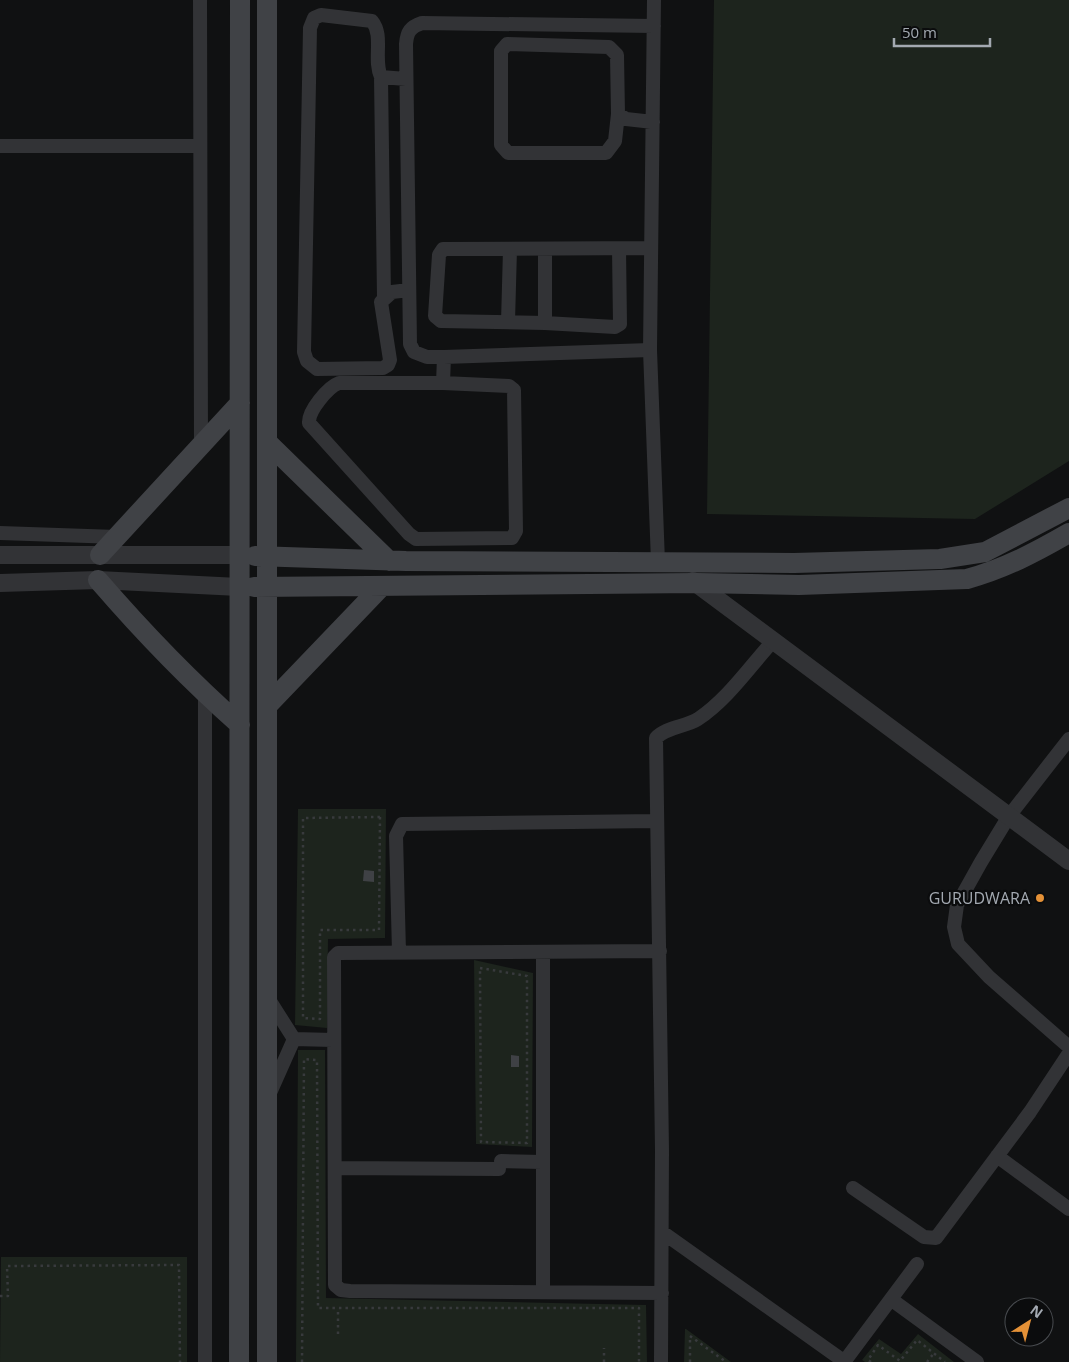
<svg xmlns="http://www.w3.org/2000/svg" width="1069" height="1362" viewBox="0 0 1069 1362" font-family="'Open Sans',sans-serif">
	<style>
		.green { fill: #1d241d }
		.building { fill: #3f4145 }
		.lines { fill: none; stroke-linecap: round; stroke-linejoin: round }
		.path { stroke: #383a3d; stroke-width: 2.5; stroke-dasharray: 2.5 4; stroke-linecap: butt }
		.minor { stroke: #323336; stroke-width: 14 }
		.tertiary { stroke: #323336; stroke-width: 18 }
		.secondary { stroke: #404246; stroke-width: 20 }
		.poi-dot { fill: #e49137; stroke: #0b0c0d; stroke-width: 2 }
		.labels { text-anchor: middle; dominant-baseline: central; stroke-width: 4.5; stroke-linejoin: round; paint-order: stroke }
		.poi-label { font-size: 16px; fill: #a3a9b1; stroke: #0b0c0d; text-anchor: end }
	</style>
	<rect width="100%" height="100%" fill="#101112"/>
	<path class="green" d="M714,0H1069V461L975,519L707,514Z
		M298,809H386L385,938L328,939L327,1028L295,1025Z
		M474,960L533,973L532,1147L476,1144Z
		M298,1050H325L326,1298L646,1305L647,1362H296Z
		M1,1257H187V1362H0Z
		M685,1329H686L731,1362H684Z
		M918,1334L954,1362H865L862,1360L879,1339L901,1354Z"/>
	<path class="building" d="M364,870L374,871V882L363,881Z
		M511,1055L519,1056V1067H511Z"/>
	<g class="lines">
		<path class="path" d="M380,817L379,930H320V1019L303,1018V818Z
			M480,968L527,976V1143L481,1142Z
			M0,1296H8L7,1266L179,1265L180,1362
			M338,1334V1308
			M302,1362L304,1059L317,1060L318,1308H639V1362
			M604,1362V1348
			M690,1362V1336L726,1362
			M871,1362L868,1360L878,1345L900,1361L917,1340L945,1362
			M927,1362L934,1353"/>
		<path class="minor" d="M200,0L201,446
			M654,0L650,350L658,562
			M381,77L384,297
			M406,79L381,77C373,59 384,36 372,21L321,15L314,18L310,28L304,352L307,361L317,369L383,368L388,365L390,360L381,302L392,292L409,290
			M618,114L615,141L606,153H508L501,145V51L507,44L609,47L617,55L618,114L626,119L653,122
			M0,146H200
			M619,249L620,324L615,327L545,323L441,321L435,316L439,255L443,249L651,248
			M508,322L510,249
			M545,323V249
			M650,350L444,357H427L414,352L410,344L406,44C407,32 410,27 422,23L654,26
			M443,383H339C328,387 308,411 309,423L409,534L416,539L512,538L516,531L514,390L509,386L443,383L444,357
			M0,533L117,537
			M1069,739L1009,816L981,862L957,905L954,927L958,944L989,977L1069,1047
			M660,951L338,953L334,957L335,1285L341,1290L350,1291L662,1293
			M399,952L396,836L402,824L657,821
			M268,998L294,1039
			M294,1039L333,1040
			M270,1093L294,1039
			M997,1156L1069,1209
			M501,1161L542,1162
			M336,1168L499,1169
			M853,1188L924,1237L936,1238L1030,1112L1069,1053
			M662,1232L845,1362
			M543,1291V952
			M892,1300L977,1362
			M205,1362V694
			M661,1362L662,1150L656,738C666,727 685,727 698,719C728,699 750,666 774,640
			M844,1362L917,1264"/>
		<path class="tertiary" d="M0,555H240
			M693,581L1069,861
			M0,583L98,580L239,587"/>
		<path class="secondary" d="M267,442L389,561
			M100,555L240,403
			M255,556L406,561L794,563L940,559L985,552L1069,508
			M98,580C142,631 189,680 240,725
			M254,587L697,583L799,585L967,579C1004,569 1036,552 1069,533
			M267,706L382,586
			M239,1362L240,0
			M267,1362V0"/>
	</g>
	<circle class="poi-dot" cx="1040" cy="898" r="5"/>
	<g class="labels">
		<g class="poi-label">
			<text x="1030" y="898">GURUDWARA</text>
		</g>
	</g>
	<g transform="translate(1029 1322) rotate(36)"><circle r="24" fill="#0b0c0d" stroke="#484b4f"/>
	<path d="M0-4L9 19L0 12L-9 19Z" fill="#e49137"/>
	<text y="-8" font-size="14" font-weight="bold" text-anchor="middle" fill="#a3a9b1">N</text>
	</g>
	<path d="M894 38v8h96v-8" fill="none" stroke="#a3a9b1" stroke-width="2.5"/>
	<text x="902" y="38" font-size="15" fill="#a3a9b1" stroke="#0b0c0d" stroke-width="4" paint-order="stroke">50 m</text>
</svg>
